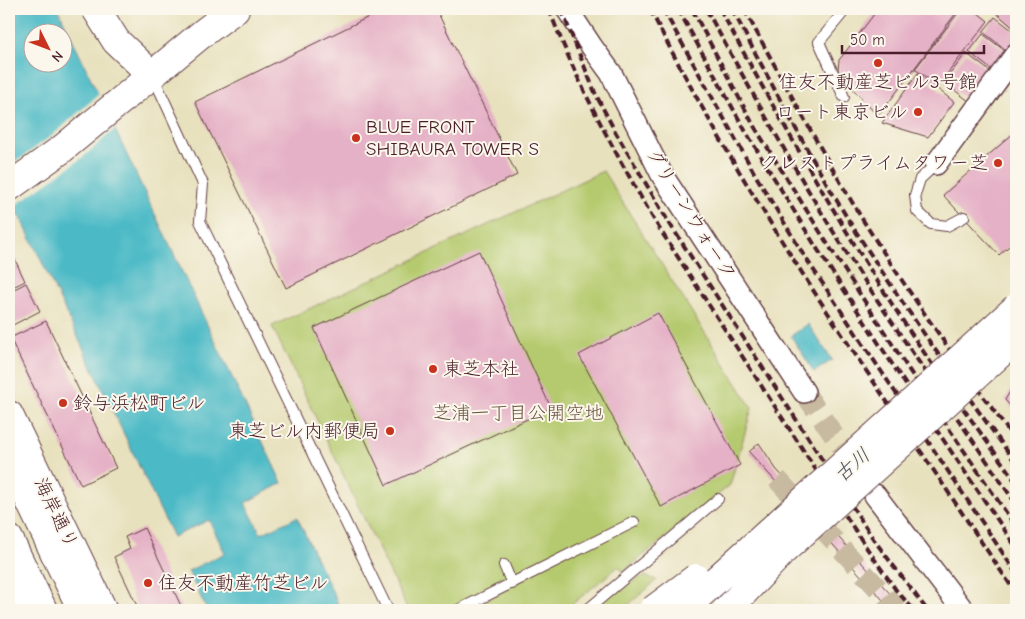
<svg xmlns="http://www.w3.org/2000/svg" width="1025" height="619" viewBox="0 0 1025 619" font-family="'Comic Neue','Klee One',sans-serif">
	<style>
		.green { fill: #b5ca6e; stroke: #80744c }
		.water { fill: #4cbac6; stroke: #4b6c78; fill-rule: evenodd }
		.pier { fill: #e8e1be }
		.building { fill: #e5b1c6 }
		.lines { fill: none; stroke-linecap: round; stroke-linejoin: round }
		.street-tunnel { stroke: #c8baa1; stroke-width: 21; stroke-dasharray: 21 11; stroke-linecap: butt }
		.lane-casing { stroke: #623c41; stroke-width: 12 }
		.street-casing { stroke: #623c41; stroke-width: 24 }
		.secondary-casing { stroke: #623c41; stroke-width: 30 }
		.primary-casing { stroke: #623c41; stroke-width: 30 }
		.highway-casing { stroke: #623c41; stroke-width: 30 }
		.lane { stroke: #fff; stroke-width: 10 }
		.street { stroke: #fff; stroke-width: 21 }
		.secondary { stroke: #fff; stroke-width: 28 }
		.primary { stroke: #fff; stroke-width: 28 }
		.highway { stroke: #fff; stroke-width: 28 }
		.rail { stroke: #4a1f2b; stroke-width: 4; stroke-dasharray: 8 4; stroke-linecap: butt }
		.highway-bridge-casing { stroke: #623c41; stroke-width: 30; stroke-linecap: butt }
		.highway-bridge { stroke: #fff; stroke-width: 28 }
		.poi-dot { fill: #c8321e; stroke: #fbf7ec; stroke-width: 2 }
		.labels { text-anchor: middle; dominant-baseline: central; stroke-width: 4; stroke-linejoin: round; paint-order: stroke }
		.poi-label { font-size: 19px; fill: #4a1f2b; stroke: #fbf7ec; text-anchor: start }
		.street-label { font-size: 19px; fill: #4a1f2b; stroke: #fbf7ec }
		.park-label { font-size: 19px; fill: #6a523f; stroke: #fbf7ec }
		.water-label { font-size: 20px; font-style: italic; fill: #4b5561; stroke: #fbf7ec }
	</style>
	<rect width="100%" height="100%" fill="#fbf7ec"/>
	<filter id="ink" filterUnits="userSpaceOnUse"><feTurbulence type="fractalNoise" baseFrequency=".02" numOctaves="2"/><feDisplacementMap in="SourceGraphic" scale="10" xChannelSelector="R" yChannelSelector="G"/><feConvolveMatrix kernelMatrix="1 2 1 2 8 2 1 2 1" color-interpolation-filters="sRGB"/></filter>
	<filter id="wash" filterUnits="userSpaceOnUse"><feTurbulence type="fractalNoise" baseFrequency=".0096" numOctaves="4" result="noise"/><feDisplacementMap in="SourceGraphic" scale="20" xChannelSelector="R" yChannelSelector="G"/><feGaussianBlur stdDeviation="1.12" result="paint"/><feColorMatrix in="noise" values="0 0 0 0 0 0 0 0 0 0 0 0 0 0 0 0 0 1.4 0 .05"/><feComposite in="paint" operator="in"/></filter>
	<g filter="url(#wash)">
		<rect width="100%" height="100%" fill="#e8e1be"/>
		<path class="green" d="M603,171L752,408L730,485L623,572L619,566L565,610H408L272,326Z
			M644,576L657,580L622,610H573Z"/>
		<path class="water" d="M9,9H58L282,483L245,503L261,534L297,517L341,610H207L188,571L225,553L209,520L173,537L19,214L9,218ZM32,32H62V62H32Z
			M808,324L832,360L814,372L791,336Z"/>
		<path class="pier" d="M99,94L116,128L83,157L9,210V165L23,157L59,130Z"/>
		<g id="blocks">
			<path class="building" d="M385,9H436L517,175L286,288L195,102Z
				M878,9H959L880,114H876L841,76L838,70L839,60L843,55Z
				M961,9H973L988,21L938,86L915,69Z
				M995,9H1016V30L994,11Z
				M995,17L1016,33V43L1009,52L983,32Z
				M983,34L1008,53L993,71L969,52Z
				M966,53L992,73L970,102L944,82Z
				M918,73L954,102L928,137L882,123Z
				M1016,131V240L999,255L943,195Z
				M9,247L25,281L9,289Z
				M479,251L551,408L386,485L314,328Z
				M26,283L40,311L9,327V292Z
				M658,313L740,465L661,507L579,355Z
				M46,321L116,468L81,485L10,338Z
				M1016,381V412L1005,400Z
				M759,443L776,469L905,610H892L749,452Z
				M144,528L183,610H139L114,557L130,549L125,537Z"/>
		</g>
	</g>
	<g filter="url(#ink)">
		<use href="#blocks" fill-opacity="0" stroke="#623c41" stroke-width="1"/>
		<g class="lines">
			<path class="street-tunnel" d="M804,392L859,472
				M777,479L898,610"/>
			<defs>
				<path id="lane" d="M153,76L203,184L200,221L388,610
					M844,97L819,42L846,9
					M936,164L920,179L915,195L917,211L931,224L947,226L964,217
					M504,565L512,584
					M458,610L634,522
					M587,610L718,499"/>
				<path id="street" d="M567,9L592,47L611,73L662,175L804,392
					M936,164L1016,54
					M875,495L963,610"/>
				<path id="secondary" d="M96,9L116,41L152,75
					M9,187L62,149L203,33L235,9"/>
				<path id="primary" d="M9,415L103,610"/>
				<path id="highway" d="M9,458L82,610
					M9,539L43,610
					M9,585L22,610"/>
			</defs>
			<use href="#lane" class="lane-casing"/>
			<use href="#street" class="street-casing"/>
			<use href="#secondary" class="secondary-casing"/>
			<use href="#primary" class="primary-casing"/>
			<use href="#highway" class="highway-casing"/>
			<use href="#lane" class="lane"/>
			<use href="#street" class="street"/>
			<use href="#secondary" class="secondary"/>
			<use href="#primary" class="primary"/>
			<use href="#highway" class="highway"/>
			<path class="rail" d="M549,9C578,86 617,157 659,228L866,547L896,590L914,610
				M561,9L596,95L616,133L668,221L874,540L927,610
				M650,9C730,169 829,317 930,465C959,508 987,551 1016,593
				M663,9L756,176L805,257L1016,573
				M678,9L746,132L816,247L900,376L1016,547
				M692,9L754,126L827,243L909,370L1016,527
				M706,9C748,85 790,162 836,236C893,327 956,415 1016,504
				M720,9C777,115 837,220 903,321C939,376 978,429 1016,482
				M732,9C770,81 808,154 851,224C903,305 959,385 1016,463
				M744,9C782,79 820,149 861,217C909,294 962,368 1016,441"/>
			<defs>
				<path id="highway-bridge" d="M653,610L696,578
					M683,610L1016,308
					M727,610L783,551L1016,339"/>
			</defs>
			<use href="#highway-bridge" class="highway-bridge-casing"/>
			<use href="#highway-bridge" class="highway-bridge"/>
		</g>
	</g>
	<g class="poi-dot">
		<circle cx="878" cy="63" r="5"/>
		<circle cx="918" cy="112" r="5"/>
		<circle cx="356" cy="138" r="5"/>
		<circle cx="998" cy="163" r="5"/>
		<circle cx="433" cy="369" r="5"/>
		<circle cx="63" cy="403" r="5"/>
		<circle cx="390" cy="431" r="5"/>
		<circle cx="148" cy="583" r="5"/>
	</g>
	<g class="labels">
		<g class="poi-label">
			<text x="878" y="82" text-anchor="middle">住友不動産芝ビル3号館</text>
			<text x="908" y="112" text-anchor="end">ロート東京ビル</text>
			<text x="366" y="127">BLUE FRONT<tspan x="366" dy="22">SHIBAURA TOWER S</tspan></text>
			<text x="988" y="163" text-anchor="end">クレストプライムタワー芝</text>
			<text x="443" y="369">東芝本社</text>
			<text x="73" y="403">鈴与浜松町ビル</text>
			<text x="380" y="431" text-anchor="end">東芝ビル内郵便局</text>
			<text x="158" y="583">住友不動産竹芝ビル</text>
		</g>
		<g class="street-label">
			<text transform="translate(691 214) rotate(58)">グリーンウォーク</text>
			<text transform="translate(56 513) rotate(64)">海岸通り</text>
		</g>
		<g class="park-label">
			<text x="518" y="413">芝浦一丁目公開空地</text>
		</g>
		<g class="water-label">
			<text transform="translate(852 465) rotate(-41)">古川</text>
		</g>
	</g>
	<rect width="1025" height="619" fill="none" stroke="#fbf7ec" stroke-width="30"/>
	<g transform="translate(48 48) rotate(132)"><circle r="24" fill="#fbf7ec" stroke="#b4a19f"/>
	<path d="M0-4L9 19L0 12L-9 19Z" fill="#c8321e"/>
	<text y="-8" font-size="14" font-weight="bold" text-anchor="middle" fill="#4a1f2b">N</text>
	</g>
	<path d="M842 45v8h142v-8" fill="none" stroke="#4a1f2b" stroke-width="2.5"/>
	<text x="850" y="45" font-size="15" fill="#4a1f2b" stroke="#fbf7ec" stroke-width="4" paint-order="stroke">50 m</text>
</svg>
